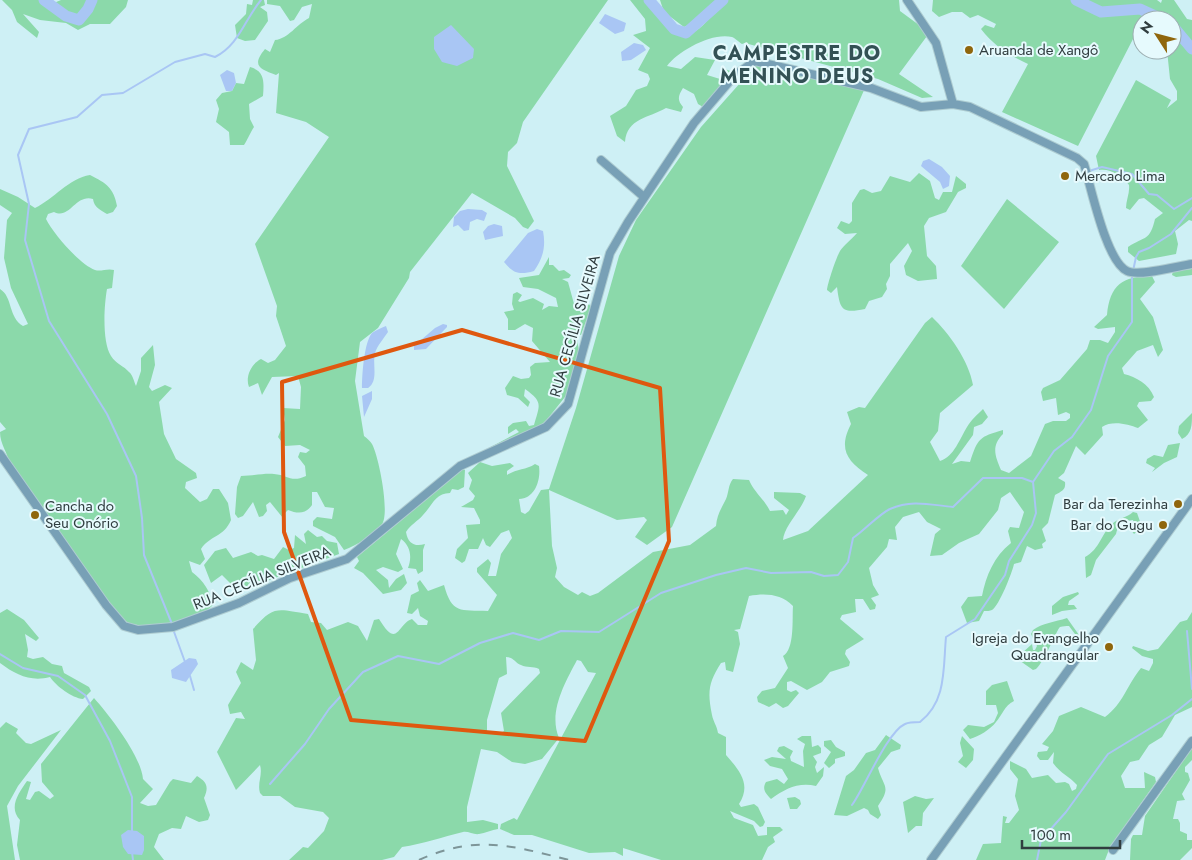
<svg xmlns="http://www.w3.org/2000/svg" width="1192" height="860" viewBox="0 0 1192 860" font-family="Jost,sans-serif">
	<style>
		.green { fill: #8bd9aa; fill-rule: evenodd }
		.water { fill: #a9c6f4 }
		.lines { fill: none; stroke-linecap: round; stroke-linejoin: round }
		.stream { stroke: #a9c6f4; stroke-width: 2 }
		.river { stroke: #a9c6f4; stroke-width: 11 }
		.street-casing { stroke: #aeccd1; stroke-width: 10 }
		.street { stroke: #78a0b6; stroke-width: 8 }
		.rail { stroke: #7d9598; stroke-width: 2; stroke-dasharray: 9 9; stroke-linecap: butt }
		.marked { fill: none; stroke: #df580f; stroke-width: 4; stroke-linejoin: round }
		.poi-dot { fill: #8f660c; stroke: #e6fafd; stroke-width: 2 }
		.labels { text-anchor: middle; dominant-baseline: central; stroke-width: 4; stroke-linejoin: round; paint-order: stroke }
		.poi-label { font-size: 15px; fill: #303d3f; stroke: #e6fafd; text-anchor: start }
		.street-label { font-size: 15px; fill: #303d3f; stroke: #e6fafd }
		.district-label { font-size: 20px; font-weight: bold; letter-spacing: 1px; fill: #335155; stroke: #e6fafd }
	</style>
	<rect width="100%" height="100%" fill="#cef0f5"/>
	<path class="green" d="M2,0H44L49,5L61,0H128L126,7L110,24H90L78,30L66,23L40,20L23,14L39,32L37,38L17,22L12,10Z
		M253,0H264L265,5L260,7L267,12L268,21L255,40L245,41L237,38L235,25L246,14L247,4L252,5Z
		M267,0H608L523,122L517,143L508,152L507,166L534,221L528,229L523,227L515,218L472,193L410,272L409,278L378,328L360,342L355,381L364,436C367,438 370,441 372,444C379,457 390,513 382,524C373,536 357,545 344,550L335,537L313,526V521L317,517L332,519L334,508L325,507L317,492H312V505C306,514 298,514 288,510L284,514L283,518L270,502L266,505L267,511L263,516L259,517L253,502L243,516L238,518L235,514L237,487L241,476C252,476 264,473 274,474C288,475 291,483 306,476L305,466L298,457L300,452L306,453L310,450L300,445L285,446L278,437L285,420L283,408L300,409L301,387L298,376L272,377L262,395L258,383L249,387C245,377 251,364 261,359L268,363L275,360L286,346L276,316L277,306L255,244L329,137L306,122L276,113L279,73L276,75C260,69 251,66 265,49L270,52L275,40C288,39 297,24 309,18L312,4L302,7L294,20L290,21L280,6L267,4Z
		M630,0H650L681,34C704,36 710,11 725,0H899L900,11L919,25L927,36L899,74L933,97L922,98L878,79L745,43L742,44C739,42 735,38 732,37C712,32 678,51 667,66L681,69L695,57L715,60L707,75L720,79L725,69L733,72L703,107L698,104L694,94L683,88C678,96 677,100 683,107L681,112L666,108C649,118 627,118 625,142L617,136L610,116L626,106L636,90L647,86L650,79L648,74L638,70L650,48L633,35L646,31L645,19Z
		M660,0H716L695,22L684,27L664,12Z
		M933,0H1157L1161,3L1162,0H1174L1187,19L1192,20V221L1189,220L1175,231L1178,244L1176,254L1139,261L1128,252V247C1145,236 1150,241 1155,219L1163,213L1144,198L1139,199L1130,210L1126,208C1126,200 1130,193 1129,185C1123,176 1110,168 1099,170L1096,156L1136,80L1171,100L1167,108L1177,100V91L1170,79L1167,50H1172V20H1142L1140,25L1142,28L1140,40L1133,39L1078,146L1002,112L1028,64C1009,55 994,46 981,29L985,25L994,28L996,24L978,15L970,18L962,12H952L939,17L932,11Z
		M757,64L865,88L672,527L647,545L635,537L647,520L644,517L617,520L549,490L552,546L557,568L555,577L564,587L578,595L582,592L590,596L598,593L653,552L690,545L716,526C717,515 721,509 726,499C729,492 728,485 733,479L749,480C754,492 764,499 770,511L783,510L786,515L789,510L774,498V492L800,493L806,496C801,511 784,526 783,540L808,531L868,475C847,461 838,449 851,424L847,412L859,407L865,408L925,323L932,317C949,333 969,361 973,385L940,413L938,431L930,442L940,461C954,457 960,438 967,427C971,420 978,414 983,409L988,417L982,424L974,427L973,435L952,464L961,461L970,462C978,438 979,437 1003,430V434C991,446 995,456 1001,470L1009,473L1031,456L1045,424L1053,421H1066L1070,418V414L1066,412L1058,415L1056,398L1043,401L1041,392L1043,388L1060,380L1087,349L1090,340H1100L1108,343L1115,332V327L1098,329L1094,327L1107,315C1110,285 1122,276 1152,276L1155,282L1140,299L1153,317L1163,350L1158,357L1153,345L1137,351L1122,368L1124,374C1136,377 1149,384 1154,397L1151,401L1139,402L1137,406L1148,420L1138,428C1128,424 1112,420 1102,427L1103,435L1085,455L1076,446L1064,473L1058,478L1065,482C1066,490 1062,491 1055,495L1048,523L1042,529L1046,541L1042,544L1043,548L1035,550L1027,546L1021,562L1014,564C1012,573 999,606 992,610C990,611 987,611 984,611L979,621L967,623L961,607L968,597L982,596C986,576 994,556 1011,543L1008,531L1010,527L1019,528L1024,512L1010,492L1001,498L998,510L979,534L959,543L942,555L930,556L935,534L941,529L927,522L919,512L903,517L895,527L897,540L889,539L887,547L869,568L873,585L879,595L871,598L876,605L875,609L870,610L863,599H855L856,612L842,615L840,619L864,639L846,650L845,654L850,662L849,666L830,672L822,682L807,690L791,681L787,682V690L791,692L796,690L799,693L788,706L783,708L776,703L769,707L758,702L757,697L762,691L775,688L788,668L783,656C795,649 792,619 793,606C781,594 766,593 749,596L740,629L734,630L738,632L740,644L733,672L726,670L725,662L721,663C709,682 707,691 712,715C713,721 717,726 718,733L726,737V755C739,770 752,784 739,804L741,807L754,804L758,807L765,822L763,826L760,827L754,821L730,811L734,818L753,825L758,836L767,835V827H780L783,830L773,837L775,842L768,847L762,860H661L623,848V856L615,852L589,853L532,835H514L500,829L501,824L514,818L517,820L596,673L588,672L581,661L577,660C565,683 548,712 559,738L542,759L525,764L512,762L497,752L481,749L467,807V822L483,820L498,824V829C492,830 485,833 479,834C474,835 468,831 463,832C442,837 423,844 402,847L394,857L382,860H289L303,847L308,848L324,831L329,818L323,812L295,807L280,796H263L260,793C257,783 263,775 260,765L236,790L217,752L236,718L245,719L241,712L230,714L228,705L241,683L236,672L241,662L253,670L256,660L253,629C274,605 277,609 308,614L311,622L321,623L327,630L348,622L358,626L367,641L374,620L379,619C398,650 397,624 412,619L418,625H427L428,621L420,616L418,608L412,614L407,613L411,595L419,591L417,583L420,580L428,591L444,585C452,614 460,610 488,611L497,595L477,572V568L488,559L491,563L488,576H496L501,554L512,538L509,530L501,533L490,547L486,545L483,538L478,549H469L465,561L462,563L455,558L457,549L468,538L466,525L480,524V520L474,508L461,507L473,500L475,496L469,489L472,480L468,473L480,462L492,466L510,463L514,466L507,471V475C516,469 526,470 535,464L539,466C541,480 535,499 519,499L521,512L525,514L529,511L541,490L549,489L576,408L619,256L636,220L701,127ZM506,657C514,657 515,663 521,665C527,668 533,666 539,669L540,673L501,713L504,731L500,734H487V720L499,678L507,674Z
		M250,67C265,71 264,82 263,96L249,104L250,119L254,127C251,131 247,141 244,145H230L229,132L216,122L219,109L216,100L222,93L232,91L236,83L244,84Z
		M919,173L930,181L935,198L939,200L943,192H952L956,176L966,184V188L958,192L946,212L929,218L924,226L927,256L936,266L937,279L918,281L906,275L904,266L912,251L908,243L890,264V276L886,284L887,289L882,297L869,301L865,309C841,314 840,309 837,287L831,293L827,290C828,282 836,258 840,251C844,245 852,239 857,233L845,234L837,228L841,221L849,224L852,221V203L860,190L864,189L872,193L881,191L890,176L910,182Z
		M90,175C106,183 114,188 117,206L113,212L107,214C100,210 94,207 93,199C75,194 70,220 54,212L48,214L46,219C53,233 79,264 95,270C101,272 107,268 114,270L112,288L107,289C104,306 102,342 111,356C116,364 124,366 129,372C133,375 134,382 136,386L141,371V358L153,345L155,365L149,387L152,391L165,385L172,388L159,402L164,434L176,459L196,473L197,478L186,482L185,488L200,502L207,499L213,489H219L228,503L231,520C224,537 209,536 201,549L205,559L200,565L189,561L192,572C204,581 210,591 213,605C201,619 150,629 132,624C126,623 121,617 116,613L10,466C8,452 0,445 0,432L6,429L0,422V289C13,297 8,317 23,326L28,324L11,288L4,258L7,220L12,213L0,205V189L18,197L35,208C54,199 69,178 90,175Z
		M1007,199L1059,242L1004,309L961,266Z
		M549,257V265H553L559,271L564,270L571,275L569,278L562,279L568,282L576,311H584L589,304L591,307L581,335L576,333L579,351L569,392L545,422L536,429L487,449L519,432L516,429L508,434V427L513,423L526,421L529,426L534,425C540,404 543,402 525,389L524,396L530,402L528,407L518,398L507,395L505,388L513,376L521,379L529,378L531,375L530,367L535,363L550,362L532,341L533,328L525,324L515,330H508V319L504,312L514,310L512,304L513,294L517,292L522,295L518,301L520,302L533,298L544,304L542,310L549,306L558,307L556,298L538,289L523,287L519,278L539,275Z
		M1192,269V275L1176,277L1172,275L1173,271Z
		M1192,413C1192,425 1192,434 1182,439L1178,433L1179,426Z
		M1180,443L1177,457L1164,463L1152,472L1155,468L1146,463L1147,459L1154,455L1163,457L1168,445Z
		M463,469L465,470L464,487L458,490L452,489L450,493C435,493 432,506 423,515C417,522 411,524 406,532C408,544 415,547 425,544L423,550V571L418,574L416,569L408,568C412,558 411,546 401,539L396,554L403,569L398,572L383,567L376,570L388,580L389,588L396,579L404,574L407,583L401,590L383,594L363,573L354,568L359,561L357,557Z
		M1133,512L1137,513L1142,527L1134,534L1131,530L1134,524L1133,520L1119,522L1116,534L1096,560L1091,575L1086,578L1085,557C1100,549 1101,534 1112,524C1118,518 1127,518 1133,512Z
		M308,530L317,537L322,536L327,541L337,543L339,554L267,581L258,587L239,592L222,575L211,583L204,565L215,551L226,548L233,558L251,552L258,556L262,555L274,559L283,547L289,550L294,548L295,535L306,544L304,534Z
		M1078,592L1079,594L1069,601L1068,605H1074L1077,609L1062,611L1052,615V606L1063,597Z
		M7,609L24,620L39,638L36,641L25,634L28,650L27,657L33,659L43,657L52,664L62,666L64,673L89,687L91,691L83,699C72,698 56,686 50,677C31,682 16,675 0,663V613Z
		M1192,612V707L1175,715L1162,737L1149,745L1139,760L1130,762L1121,776L1125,788H1145L1144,772L1155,777L1156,782L1110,847L1105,860H976L983,844L1001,843L1003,816L1007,817L1005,823H1009L1019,810L1015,796L1018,779L1010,769V761L1026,769L1032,778L1048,775L1056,783L1065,782L1069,784L1072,791L1076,789L1077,785C1069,776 1061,774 1053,763L1054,752L1048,760H1040L1037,756L1038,752L1047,751L1049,747L1042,744L1053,731L1059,716L1081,707L1105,717C1123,704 1127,685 1141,668L1149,671L1153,663V659L1142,656L1132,648L1133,646L1148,651L1158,649L1180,622L1187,620Z
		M1067,618L1079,635L1075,634L1069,626C1066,626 1063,626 1060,627C1057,629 1045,661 1036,669L1033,670L1013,656L1021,654L1032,644L1033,650H1035L1037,646L1031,634L1033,630C1042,623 1055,622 1067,618Z
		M1007,681L1014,701C1004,706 1003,714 996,722C990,730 979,736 970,739L963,730L968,725L984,727L994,722L998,713L996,705H986V691L992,685Z
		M94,698C110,716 141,756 143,779L153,789L140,803L148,806L156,805L170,782L173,779L191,783L197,776C207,782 209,787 204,798L210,815L208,820L199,822L186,816L181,829L172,828L159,834L154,847L164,860H20L17,845L20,820C8,807 19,793 27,781L31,782L26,799L30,800L35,792L39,791L50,799L54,796L42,782L41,764Z
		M6,722L18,729L16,733L26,743L31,744L61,730L18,786L7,806L15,860H0V728Z
		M886,735L901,745L900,749L891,752L878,768C883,787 892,786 878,806L881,815L878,819L870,814L868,810L864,808L847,816L834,815L846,776L854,770L866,753L875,750Z
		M802,736H811L812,747L818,745L821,748V753L813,756L817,762L815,767L817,773L824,767L823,776L816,786C798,782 785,789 771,799C765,793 762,789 766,782L777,779L784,784L788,779L782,769L770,766L764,760L772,757L786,759L777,751L779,747L784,746L793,751L790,757L791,761L804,767L803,751L805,744L797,739Z
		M962,736L974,749L973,760L966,768L958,762L963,756L960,743Z
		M831,740L836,747L845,752V756L835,759V763L829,768L824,763L831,752L824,746V741Z
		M1192,748V760L1185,767V772L1188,773L1190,780L1182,794L1185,800L1177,801L1173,819H1178L1180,823V831L1187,834V840H1192V848L1180,860H1130L1131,839L1133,835H1142L1145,816Z
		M915,796L926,799L934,798L923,813L922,826H916L908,833L903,802Z
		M795,797L800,800L801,804L797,809H790L787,798Z"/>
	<path class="water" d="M605,14L626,23L624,31L615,34L599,23Z
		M451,25L474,49L473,58L457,66L442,62L434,49V37Z
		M634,43L643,45L646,50L631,60L622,61L621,52Z
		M227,70L234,73L236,83L232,91H226L220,75Z
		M929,159L942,167L950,176L949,186L943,189L940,182L921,166L923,161Z
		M468,209L482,210L487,213L484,221L477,219L470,222L469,230L464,231L458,225L453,227L454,217L460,211Z
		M494,224L502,226L503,236L485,240L483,232L488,226Z
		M537,229L543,231C546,247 543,258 534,271C520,275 514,274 504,262L528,233Z
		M443,324L447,325V327L426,349L414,350V346L435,328Z
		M386,326L388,332C384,338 377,346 375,353C372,364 379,381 368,388H362C362,376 364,342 372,333C376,330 381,328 386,326Z
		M372,391V399L364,417L362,396Z
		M189,658L196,659L198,664L186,682L172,678L171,670Z
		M128,830L137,831L144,836V850L142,855L128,854L123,847L121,835Z"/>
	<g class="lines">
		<path class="stream" d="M1089,171L1102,167L1132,174L1149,194L1157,195L1174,209L1192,198
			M1133,271L1136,257L1139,252L1149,248L1171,234L1192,208
			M172,624L144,555L142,518L136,476L107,414L49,321L25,240L29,204L18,155L29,129L77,117L102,95L123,93L175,62L205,54L215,57C239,45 245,19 261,0
			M173,629L185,662
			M1187,631L1192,689
			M0,654L23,668L58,676L85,695L110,741L132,797V833
			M190,676L194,690
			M270,784L305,744L329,709L363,672L398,656L439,664L480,643L513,633L539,640L561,631L599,632L661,593L716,575L746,568L771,573L811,572L824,576L838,575L848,562L853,538C865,530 879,514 890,509C912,499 931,505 953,507L983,478H1022L1033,482
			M852,805C864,789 887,732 905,724C909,722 915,722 920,722C947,701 943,668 946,637L975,619L1005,575L1009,561L1032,525L1036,513L1033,482L1054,451L1072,437L1091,410L1108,356L1132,322V276
			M132,852L133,860
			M1037,860L1041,840L1066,812L1108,754L1172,715L1192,699"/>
		<path class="river" d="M44,0L66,16L79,20L88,9L92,0
			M649,0L674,29L686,33L723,0
			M1076,0L1101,12L1140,9L1164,20
			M1172,25L1192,49"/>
		<defs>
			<path id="street" d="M907,0L936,43L953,104
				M601,160L644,197
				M0,454L106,605L124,626L138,630L173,627L239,603L290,578L347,559L460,466L546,427L568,404L610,253L628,222L694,123L735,75L755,61L871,88L921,107L953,104L970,107L1077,158L1084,164C1091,187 1106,261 1127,271C1139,277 1178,266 1192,264
				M1113,850L1192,741
				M931,860L1192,499"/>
		</defs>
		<use href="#street" class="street-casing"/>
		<use href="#street" class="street"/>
		<path class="rail" d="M419,860C476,834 513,846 569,860"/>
	</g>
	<path class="marked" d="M462,330L660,388L669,541L585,741L351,720L284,532L282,382Z"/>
	<g class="poi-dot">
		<circle cx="969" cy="50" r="5"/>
		<circle cx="1065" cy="176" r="5"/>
		<circle cx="1178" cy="504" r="5"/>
		<circle cx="35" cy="515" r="5"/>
		<circle cx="1163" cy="525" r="5"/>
		<circle cx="1109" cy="647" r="5"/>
	</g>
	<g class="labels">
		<g class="poi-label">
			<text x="979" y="50">Aruanda de Xangô</text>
			<text x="1075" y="176">Mercado Lima</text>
			<text x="1168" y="504" text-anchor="end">Bar da Terezinha</text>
			<text x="45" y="506">Cancha do<tspan x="45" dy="17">Seu Onório</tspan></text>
			<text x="1153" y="525" text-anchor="end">Bar do Gugu</text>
			<text x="1099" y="638" text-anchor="end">Igreja do Evangelho<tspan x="1099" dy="17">Quadrangular</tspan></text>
		</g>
		<g class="street-label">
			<text transform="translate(575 326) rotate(-74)">RUA CECÍLIA SILVEIRA</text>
			<text transform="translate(262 578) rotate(-22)">RUA CECÍLIA SILVEIRA</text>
		</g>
		<g class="district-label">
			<text x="797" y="53">CAMPESTRE DO<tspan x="797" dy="23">MENINO DEUS</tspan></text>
		</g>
	</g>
	<g transform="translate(1157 35) rotate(306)"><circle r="24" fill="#e6fafd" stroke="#9daeb1"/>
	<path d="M0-4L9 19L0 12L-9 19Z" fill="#8f660c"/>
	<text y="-8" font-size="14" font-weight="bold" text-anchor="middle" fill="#303d3f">N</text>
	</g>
	<path d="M1022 840v8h98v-8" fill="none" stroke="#303d3f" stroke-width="2.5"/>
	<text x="1030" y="840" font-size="15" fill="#303d3f" stroke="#e6fafd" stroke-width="4" paint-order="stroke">100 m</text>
</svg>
